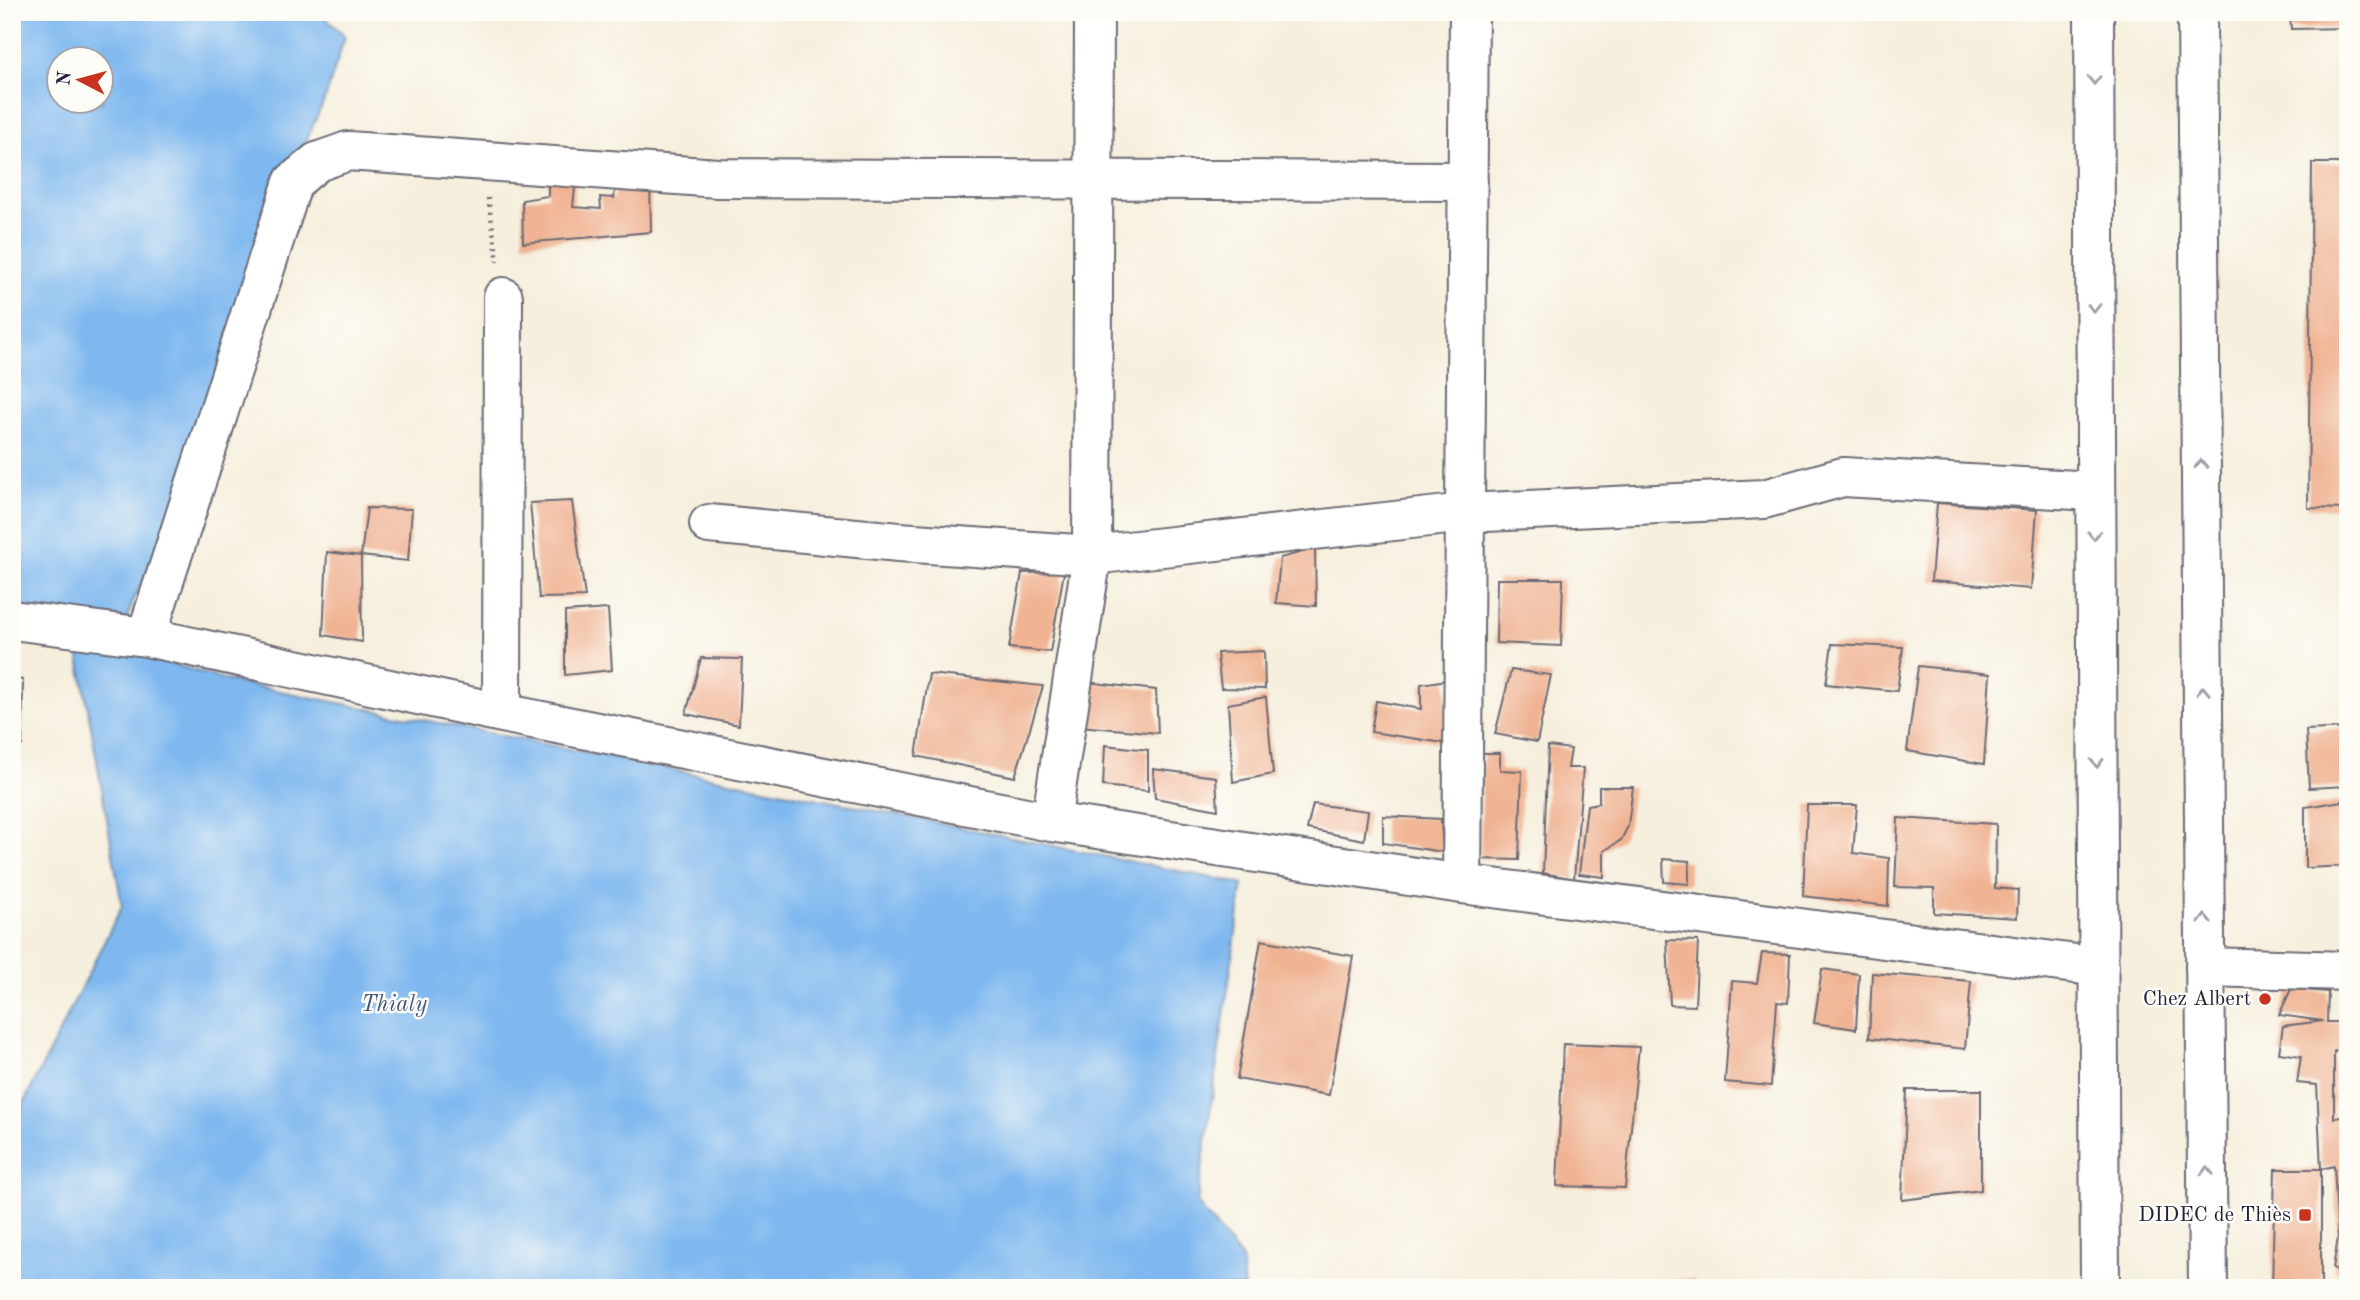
<svg xmlns="http://www.w3.org/2000/svg" width="2360" height="1300" viewBox="0 0 2360 1300" font-family="'Old Standard TT',serif">
	<style>
		.water { fill: #7eb8ef; stroke: #506d95; stroke-width: 2; fill-rule: evenodd }
		.building { fill: #f0b393 }
		.lines { fill: none; stroke-linecap: round; stroke-linejoin: round }
		.minor-casing { stroke: #6c6a74; stroke-width: 42 }
		.secondary-casing { stroke: #6c6a74; stroke-width: 42 }
		.path { stroke: #6c6a74; stroke-width: 4.5; stroke-dasharray: 2 5; stroke-linecap: butt }
		.minor { stroke: #fff; stroke-width: 38 }
		.secondary { stroke: #fff; stroke-width: 38 }
		.oneway { stroke: #9c9ca7 }
		.poi-dot { fill: #c8321e; stroke: #fdfcf7; stroke-width: 2.5 }
		.labels { text-anchor: middle; dominant-baseline: central; stroke-width: 5; stroke-linejoin: round; paint-order: stroke }
		.poi-label { font-size: 21px; fill: #22223b; stroke: #fdfcf7; text-anchor: end }
		.water-label { font-size: 23px; font-style: italic; fill: #42567a; stroke: #fdfcf7 }
	</style>
	<rect width="100%" height="100%" fill="#fdfcf7"/>
	<filter id="ink" filterUnits="userSpaceOnUse"><feTurbulence type="fractalNoise" baseFrequency=".0143" numOctaves="2"/><feDisplacementMap in="SourceGraphic" scale="14" xChannelSelector="R" yChannelSelector="G"/><feConvolveMatrix kernelMatrix="1 2 1 2 8 2 1 2 1" color-interpolation-filters="sRGB"/></filter>
	<filter id="wash" filterUnits="userSpaceOnUse"><feTurbulence type="fractalNoise" baseFrequency=".00686" numOctaves="4" result="noise"/><feDisplacementMap in="SourceGraphic" scale="28" xChannelSelector="R" yChannelSelector="G"/><feGaussianBlur stdDeviation="1.57" result="paint"/><feColorMatrix in="noise" values="0 0 0 0 0 0 0 0 0 0 0 0 0 0 0 0 0 1.4 0 .05"/><feComposite in="paint" operator="in"/></filter>
	<g filter="url(#wash)">
		<rect width="100%" height="100%" fill="#f6efdd"/>
		<path class="water" d="M12,12H319L345,36L326,96L252,265L151,568L133,600L126,624L140,654L225,680L1243,884L1197,1203L1241,1258L1244,1288H12V1127L122,906L79,657L71,633L12,620ZM60,60H102V102H60Z"/>
		<g id="blocks">
			<path class="building" d="M2290,12H2348V28L2291,29Z
				M2312,163H2348V509L2308,508Z
				M617,177L650,179L651,232L523,243L522,200L548,196V179L576,178L573,207L601,209L600,197L614,198Z
				M572,501L585,597L539,598L530,503Z
				M1937,503L2037,510L2031,589L1931,581Z
				M367,508L412,509L408,561L361,556Z
				M1315,549L1316,606L1276,603L1280,558Z
				M327,552L361,556L362,642L323,635Z
				M1064,572L1050,652L1009,648L1022,573Z
				M1497,579H1563L1561,646L1496,643Z
				M608,609L612,670L565,675V612Z
				M1832,644L1903,647L1897,691L1826,684Z
				M1264,651L1265,689L1221,688L1217,653Z
				M701,658L742,659L739,725L686,714Z
				M1918,666L1990,674L1984,764L1907,751Z
				M1511,670L1551,675L1537,742L1495,734Z
				M929,674L1043,686L1015,777L916,756Z
				M12,679L23,680L22,745L12,743Z
				M1447,680L1444,743L1371,732L1376,701L1421,709V684Z
				M1077,681L1156,690L1158,733L1068,725Z
				M1266,697L1273,774L1233,782L1228,704Z
				M2348,728V786L2309,788L2306,730Z
				M1105,745L1148,750V791L1103,786Z
				M1548,746L1571,749L1568,768H1583L1574,879L1543,873Z
				M1483,753H1500V770L1522,771L1519,860L1480,859Z
				M1153,769L1216,777L1218,810L1155,798Z
				M1599,787H1633L1628,826L1621,840L1604,851V877L1579,874L1587,805L1599,803Z
				M2348,800V866L2305,868V807Z
				M1313,804L1368,811L1364,840L1307,829Z
				M1807,805H1857L1853,853L1889,858L1888,906L1803,896Z
				M1383,816L1441,819L1443,852L1383,843Z
				M1898,818L1996,824L1995,888L2018,890L2017,918L1934,913V888L1895,887Z
				M1663,859L1689,861V884L1664,882Z
				M1261,940L1353,956L1329,1095L1237,1079Z
				M1667,940L1698,941L1695,1006L1670,1005Z
				M1762,953L1790,954L1788,1003L1777,1002L1771,1086L1725,1082L1732,981L1757,983Z
				M1822,969L1859,974L1856,1029L1814,1023Z
				M1872,973L1971,981L1965,1049L1869,1038Z
				M2291,989L2328,992L2327,1022H2348V1052L2334,1051V1118L2348,1116V1280L2333,1268L2338,1238L2334,1166L2321,1169L2317,1085L2297,1083L2301,1056L2279,1053L2283,1026L2323,1021L2279,1015Z
				M1563,1044L1639,1047L1625,1188L1557,1186Z
				M1907,1090H1981V1190L1902,1200Z
				M2275,1169H2321V1288H2272Z
				M1694,1279L1693,1288H1563V1286Z"/>
		</g>
	</g>
	<g filter="url(#ink)">
		<use href="#blocks" fill-opacity="0" stroke="#6c6a74" stroke-width="2"/>
		<g class="lines">
			<defs>
				<path id="minor" d="M709,524L899,542L1092,555L1465,513L1764,499L1843,477L2094,491
					M12,620L146,637L502,713L1051,822L1462,884L2099,967
					M146,637L293,182L317,162L348,151L718,178L1468,181
					M502,713L503,297
					M1051,822L1092,555L1094,12
					M1462,884L1469,12
					M2205,967L2348,971"/>
				<path id="secondary" d="M2094,12L2100,1288
					M2197,12L2208,1288"/>
			</defs>
			<use href="#minor" class="minor-casing"/>
			<use href="#secondary" class="secondary-casing"/>
			<path class="path" d="M488,198L498,262"/>
			<use href="#minor" class="minor"/>
			<use href="#secondary" class="secondary"/>
		</g>
		<defs><path id="oneway-chevron" d="M-2-3.5L2.5 0L-2 3.5" fill="none" stroke-width="1.6" stroke-linecap="round" stroke-linejoin="round" transform="scale(1.75)"/></defs>
		<g class="oneway">
			<use href="#oneway-chevron" transform="translate(2094 80) rotate(90)"/>
			<use href="#oneway-chevron" transform="translate(2094 308) rotate(90)"/>
			<use href="#oneway-chevron" transform="translate(2201 464) rotate(-91)"/>
			<use href="#oneway-chevron" transform="translate(2094 535) rotate(89)"/>
			<use href="#oneway-chevron" transform="translate(2203 691) rotate(-91)"/>
			<use href="#oneway-chevron" transform="translate(2097 763) rotate(89)"/>
			<use href="#oneway-chevron" transform="translate(2205 919) rotate(-91)"/>
			<use href="#oneway-chevron" transform="translate(2207 1171) rotate(-91)"/>
		</g>
	</g>
	<g class="poi-dot">
		<circle cx="2265" cy="999" r="7"/>
		<rect x="2298" y="1208" width="14" height="14" rx="3.5"/>
	</g>
	<g class="labels">
		<g class="poi-label">
			<text x="2251" y="999">Chez Albert</text>
			<text x="2291" y="1215">DIDEC de Thiès</text>
		</g>
		<g class="water-label">
			<text x="394" y="1004">Thialy</text>
		</g>
	</g>
	<rect width="2360" height="1300" fill="none" stroke="#fdfcf7" stroke-width="42"/>
	<g transform="translate(80 80) rotate(276)"><circle r="33" fill="#fdfcf7" stroke="#a5a5ac" stroke-width="2"/>
	<path d="M0-5L12 26L0 18L-12 26Z" fill="#c8321e"/>
	<text y="-10" font-size="19" font-weight="bold" text-anchor="middle" fill="#22223b">N</text>
	</g>
</svg>
